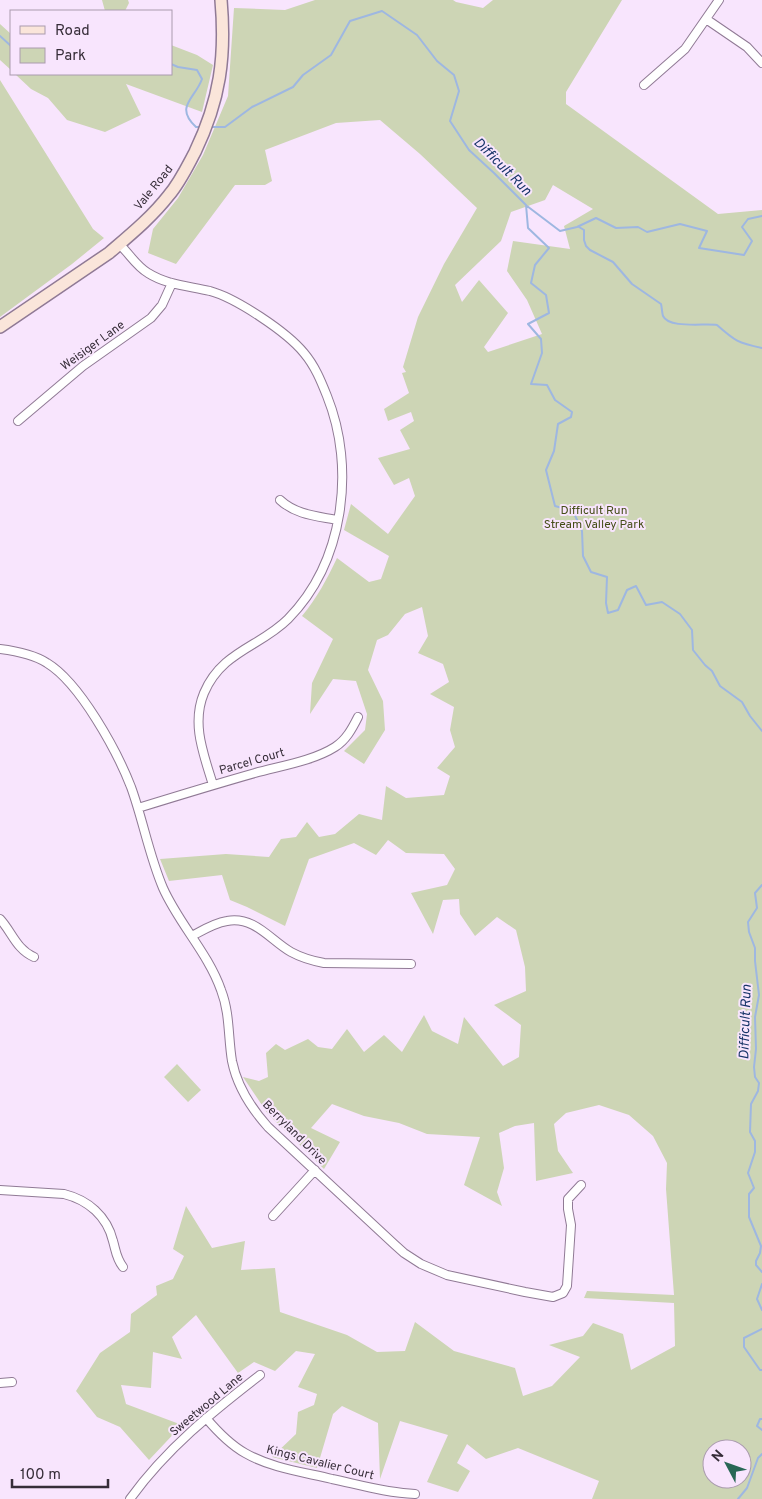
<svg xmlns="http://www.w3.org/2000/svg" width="762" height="1499" viewBox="0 0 762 1499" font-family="Overpass,sans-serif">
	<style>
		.green { fill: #cdd5b5; fill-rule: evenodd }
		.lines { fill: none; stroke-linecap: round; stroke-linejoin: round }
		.stream { stroke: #9eb7e1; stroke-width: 2 }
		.minor-casing { stroke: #907a95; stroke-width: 10 }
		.secondary-casing { stroke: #907a95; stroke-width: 14 }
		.minor { stroke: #fff; stroke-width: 8 }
		.secondary { stroke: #fae5da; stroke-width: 11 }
		.labels { text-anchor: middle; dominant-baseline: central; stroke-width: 4; stroke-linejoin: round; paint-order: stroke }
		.street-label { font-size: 12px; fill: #362d38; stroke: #f8e5fd }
		.park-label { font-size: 12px; fill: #454e18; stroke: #f8e5fd }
		.water-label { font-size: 14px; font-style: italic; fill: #183569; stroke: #f8e5fd }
	</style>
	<rect width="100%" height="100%" fill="#f8e5fd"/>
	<path class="green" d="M102,0H128L129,3L125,11H105Z
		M315,0H453L456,2L483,8L493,0H622L566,92V104L718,214L762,210V1499H592L599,1481L518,1448L486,1459L467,1444L457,1463L470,1471L458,1492L427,1482L448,1435L400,1421L380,1479L378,1423L342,1406L333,1414L317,1468L272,1457L296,1434L298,1412L314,1405L317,1394L298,1387L315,1354L296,1351L275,1371L254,1362L238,1373L196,1315L172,1337L182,1359L153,1352L151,1388L121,1385L126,1404L182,1425L149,1460L120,1427L97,1417L76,1391L100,1353L130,1332L131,1314L157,1295L156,1286L173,1279L184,1256L173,1249L186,1206L212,1248L245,1241L241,1270L275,1268L280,1312L347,1335L377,1352L405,1351L415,1322L454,1351L515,1368L523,1396L552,1386L580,1357L549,1345L583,1336L593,1323L623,1334L631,1370L675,1346L674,1303L584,1298L587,1291L674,1295L666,1189L667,1163L653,1136L629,1115L599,1105L566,1113L554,1124L558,1151L573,1173L536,1181L534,1123L515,1126L499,1133L504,1168L497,1192L502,1206L464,1185L480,1137L427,1134L399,1123L364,1116L332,1104L311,1128L340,1142L324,1169L268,1114L243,1077L259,1081L268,1077L266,1053L276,1044L285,1050L308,1039L318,1047L332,1049L347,1029L364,1052L384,1035L402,1052L424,1015L432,1031L458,1044L464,1017L503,1066L519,1057L521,1025L494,1005L526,991L525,967L516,930L497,917L475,936L460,914L459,899L443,900L433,934L411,893L447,885L455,869L444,854L406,853L388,840L376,855L354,843L309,859L285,926L247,907L230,900L222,875L169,881L160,859L226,854L269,857L281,839L296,837L307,822L319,837L335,834L359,814L382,820L386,786L406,798L444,795L450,776L437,768L455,747L450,730L454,707L430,694L449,682L443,664L418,653L428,636L422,607L405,614L388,635L377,640L368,670L383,701L385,730L364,764L344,751L365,730L367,714L356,681L333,679L310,714L312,683L333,639L302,616C317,598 327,579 337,558L369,582L381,579L389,556L344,530L351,504L388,534L415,496L409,478L394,485L378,458L410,449L400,430L414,421L411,412L388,421L384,409L409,393L402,373L406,372L403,367L418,317L444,264L477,208L420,154L380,120L336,123L265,150L272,181L265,185H235L176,264L148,253L153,229L178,198L203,155L228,96L234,8L285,10ZM553,185L593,209L564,226L570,249L513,241L507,271L527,300L542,334L488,352L484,347L508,313L479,280L462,302L455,285L501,241L511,212L545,200ZM712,1449H742V1479H712Z
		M0,24L11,34V70L0,60Z
		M171,45L197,55L213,65L202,112L126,84L141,115L105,132L67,120L48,98L31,89L15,74H171Z
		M0,80L93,229L104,238L72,264L0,317Z
		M177,1064L201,1090L188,1102L164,1077Z"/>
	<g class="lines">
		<path class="stream" d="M0,36L11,46
			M171,64L178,67L197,70L202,79C195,99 174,106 196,127H201
			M211,127H225L252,107L293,87L303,75L331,55L350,21L382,11L417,35L437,61L454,75L459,91L450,121L469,150L494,173L526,205L528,228L549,248L535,265L531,283L546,295L549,313L528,324L541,339L542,353L531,384L547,385L555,400L572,412L571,417L558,424L554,451L546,470L555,506L573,511L582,531L583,556L591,572L607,577L606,603L608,613L618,610L627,590L636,586L646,605L662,602L680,614L692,630L693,650L705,665L712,671L720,686L742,702L750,716L762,731
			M527,206L560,231L577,227L596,218L616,228L638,227L647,232L680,224L707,231L699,248L744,255L752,241L742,227L748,219L762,216
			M579,227L584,230V240L586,246L590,250L613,262L632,284L661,304C662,308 662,313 663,316C669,329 705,323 717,325C735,341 738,343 762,348
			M762,885L755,893L757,908L748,922L749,932L755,948V961L759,995L755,1017L756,1049L754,1067L755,1077L759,1083L758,1091L751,1104L750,1132L755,1141V1152L748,1173L754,1188L749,1194V1217L761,1246L760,1253L756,1261V1265L762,1272
			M762,1284L757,1299L762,1310
			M762,1329L744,1338V1347L760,1370H762
			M762,1419H760L757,1426L762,1430
			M738,1499L747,1488L758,1458L762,1454"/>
		<defs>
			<path id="minor" d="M706,19L747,47L762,63
				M644,85L685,49L719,0
				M119,244C129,253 136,266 148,273C167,285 189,286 210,291C236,298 287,332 304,353C315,366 321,381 327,396C356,468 344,562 288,619C260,647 222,651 204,693C191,724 204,755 213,785
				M18,421L83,366L151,318L162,305L172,283
				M280,500C296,515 317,516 337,520
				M0,649C16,651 33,654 47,663C80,683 117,751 131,787C143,820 149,855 163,888C179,924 208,953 221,990C230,1013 228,1037 232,1061C237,1086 251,1108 268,1127L394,1244L404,1253L421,1264L447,1275L525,1292L553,1297L563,1293L567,1286L571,1225L568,1209V1199L581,1185
				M138,808C177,796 216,784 255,773C280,766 313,761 335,747C346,740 352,729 358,717
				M0,919C12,932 16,949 34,957
				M192,936C203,930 214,923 227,921C255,916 270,940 291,952C302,958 313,961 324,963L411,964
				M0,1190L64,1194C88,1200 107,1216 113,1241C116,1251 116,1258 123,1267
				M273,1216L315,1170
				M0,1383L12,1382
				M206,1418C217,1431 229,1444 245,1453C271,1468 303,1472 332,1479C360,1485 387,1493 415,1494
				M130,1499C166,1449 212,1412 260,1375"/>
			<path id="secondary" d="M0,327L109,253C130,235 152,217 169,195C180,182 187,167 195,152C220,100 226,57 221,0"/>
		</defs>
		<use href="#minor" class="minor-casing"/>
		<use href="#secondary" class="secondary-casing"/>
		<use href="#minor" class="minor"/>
		<use href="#secondary" class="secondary"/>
	</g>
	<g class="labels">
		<g class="street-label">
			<text transform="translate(154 188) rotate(-51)">Vale Road</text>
			<text transform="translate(93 346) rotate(-36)">Weisiger Lane</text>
			<text transform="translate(252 762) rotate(-16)">Parcel Court</text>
			<text transform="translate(294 1133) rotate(45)">Berryland Drive</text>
			<text transform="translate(207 1405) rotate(-40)">Sweetwood Lane</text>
			<text transform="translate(320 1463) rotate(14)">Kings Cavalier Court</text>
		</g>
		<g class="park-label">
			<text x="594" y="511">Difficult Run<tspan x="594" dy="14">Stream Valley Park</tspan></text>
		</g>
		<g class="water-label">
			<text transform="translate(502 167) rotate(45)">Difficult Run</text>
			<text transform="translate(746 1022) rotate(-88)">Difficult Run</text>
		</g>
	</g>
	<rect x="10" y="10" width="162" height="65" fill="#f8e5fd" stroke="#aa9bae"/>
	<rect x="20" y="26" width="25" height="8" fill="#fae5da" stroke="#aa9bae"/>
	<text x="55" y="35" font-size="15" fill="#362d38">Road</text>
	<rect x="20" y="48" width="25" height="15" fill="#cdd5b5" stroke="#aa9bae"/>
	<text x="55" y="60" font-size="15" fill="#362d38">Park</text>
	<g transform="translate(727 1464) rotate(311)"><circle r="24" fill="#f8e5fd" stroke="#aa9bae"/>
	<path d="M0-4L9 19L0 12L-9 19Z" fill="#286755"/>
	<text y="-8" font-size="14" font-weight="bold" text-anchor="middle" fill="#362d38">N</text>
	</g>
	<path d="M12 1479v8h96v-8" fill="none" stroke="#362d38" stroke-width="2.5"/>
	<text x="20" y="1479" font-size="15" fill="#362d38" stroke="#f8e5fd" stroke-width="4" paint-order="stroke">100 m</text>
</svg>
